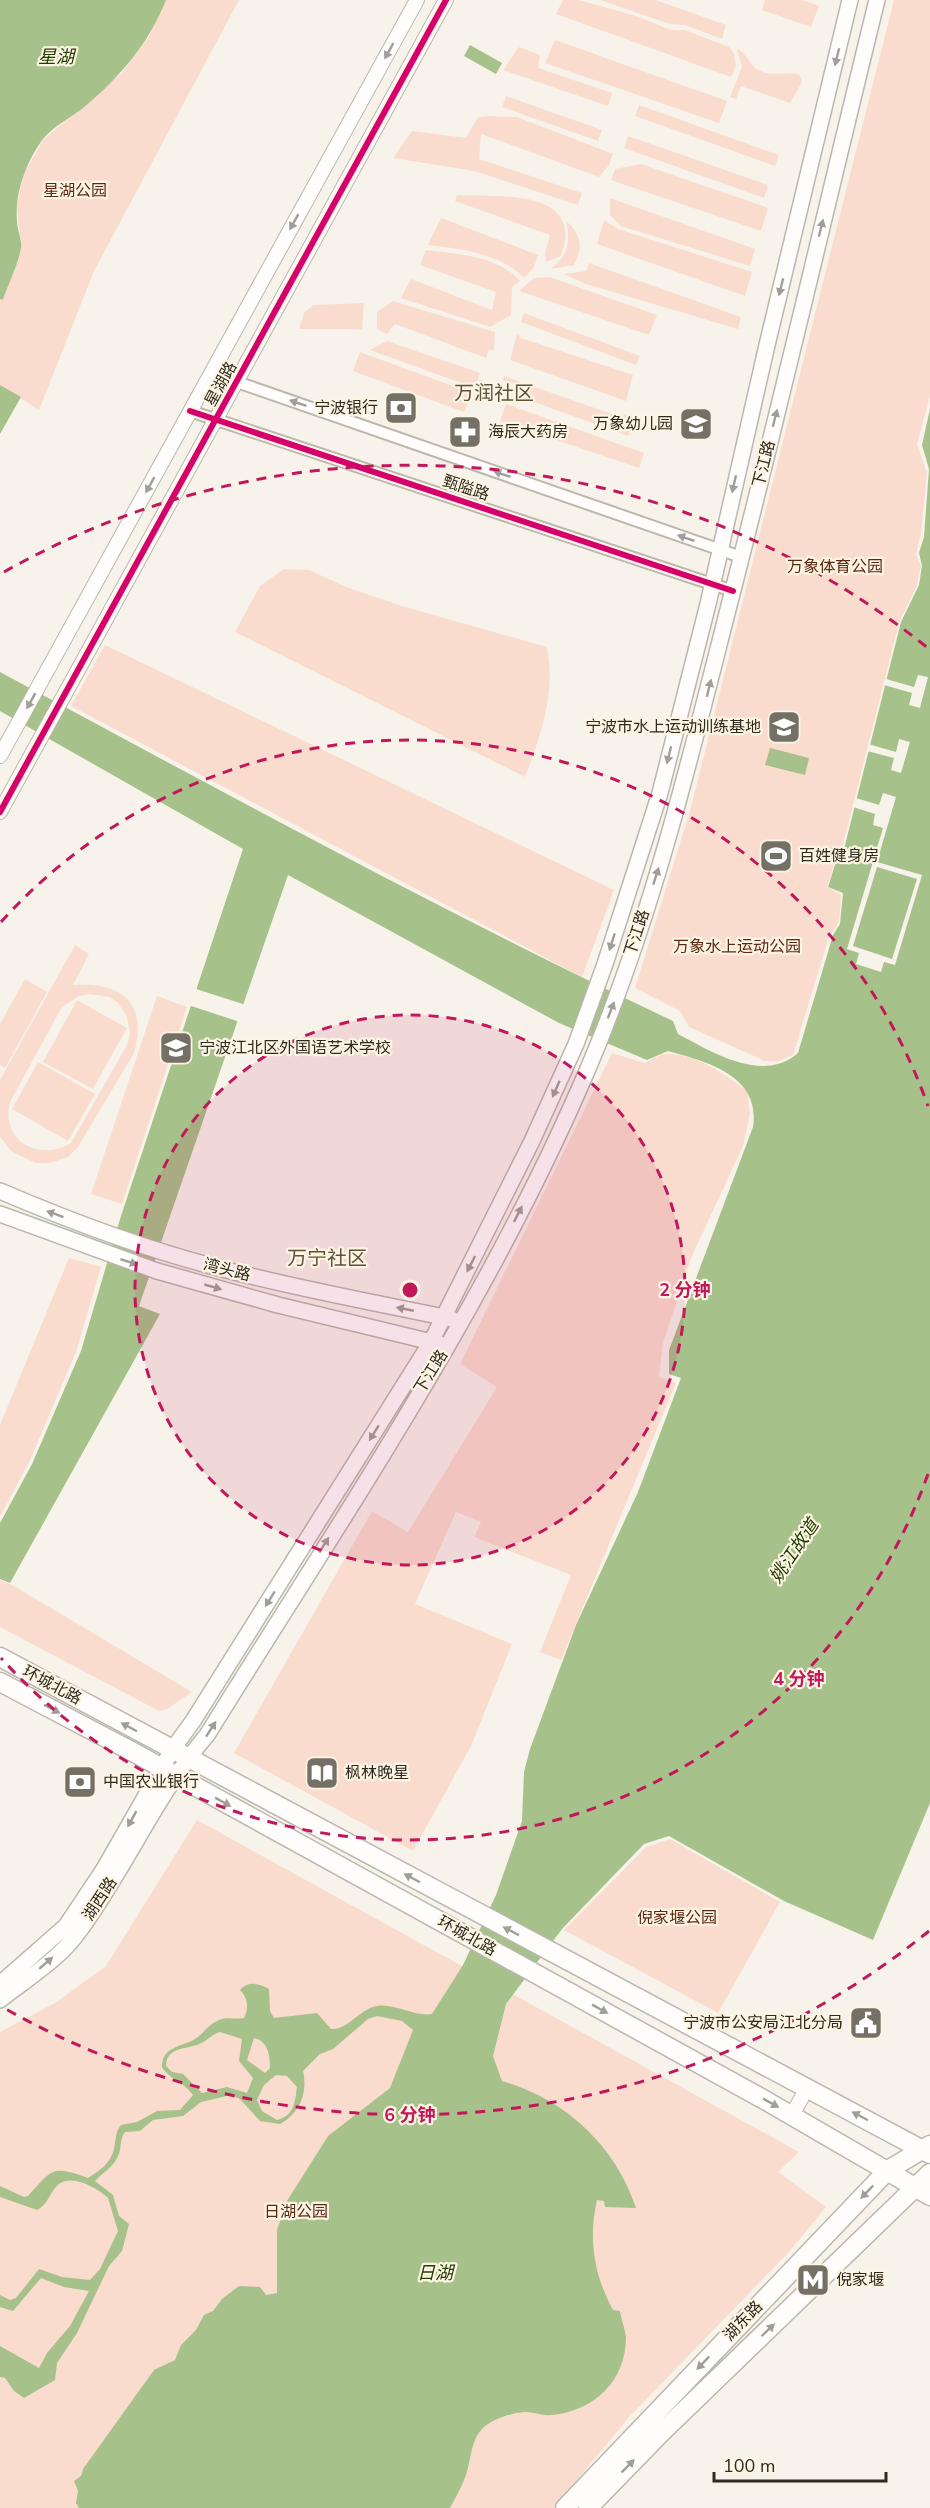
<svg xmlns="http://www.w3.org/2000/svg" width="930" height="2508" viewBox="0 0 930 2508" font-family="'Nunito Sans','Noto Sans SC',sans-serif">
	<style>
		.green { fill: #f9dcce; fill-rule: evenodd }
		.water { fill: #a6c189; fill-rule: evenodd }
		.pier { fill: #f7f3ea; fill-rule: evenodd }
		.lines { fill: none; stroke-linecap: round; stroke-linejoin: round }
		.minor-casing { stroke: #bbb6ae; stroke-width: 14 }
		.tertiary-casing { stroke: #bbb6ae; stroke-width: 16 }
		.secondary-casing { stroke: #bbb6ae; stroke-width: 18 }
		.primary-casing { stroke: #bbb6ae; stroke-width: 21 }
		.minor { stroke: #fefdfc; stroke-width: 10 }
		.tertiary { stroke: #fefdfc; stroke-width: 14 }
		.secondary { stroke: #fefdfc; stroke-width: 15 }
		.primary { stroke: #fefdfc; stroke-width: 18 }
		.cycleway-casing { stroke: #fdf5e4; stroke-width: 10 }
		.cycleway { stroke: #d6006c; stroke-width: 6 }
		.oneway { fill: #a19e99 }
		.ring { fill: none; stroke: #c2185b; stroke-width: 3; stroke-dasharray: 10 8 }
		.labels { text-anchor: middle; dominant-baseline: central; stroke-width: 4.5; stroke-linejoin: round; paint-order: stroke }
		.park-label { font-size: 16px; fill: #5e2712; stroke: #fdf5e4 }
		.street-label { font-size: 16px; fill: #2f2a1f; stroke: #fdf5e4 }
		.poi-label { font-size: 16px; fill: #2f2a1f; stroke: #fdf5e4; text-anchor: start }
		.water-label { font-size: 18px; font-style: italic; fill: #243e04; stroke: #fdf5e4 }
		.quarter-label { font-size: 20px; fill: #5e533a; stroke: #fdf5e4 }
		.centre { fill: #c2185b; stroke: #fdf5e4; stroke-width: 3 }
		.ring-label { font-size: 18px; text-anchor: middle; font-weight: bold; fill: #c2185b; stroke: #fdf5e4; stroke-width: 4.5; stroke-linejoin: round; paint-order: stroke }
	</style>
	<rect width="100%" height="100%" fill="#f7f3ea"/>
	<path class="green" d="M166,0H239L94,271L39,410L0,385V299L3,300L21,247L17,206L23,175L43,140L122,73L149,36Z
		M563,0H579L636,16L671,30H685L729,47L734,54L736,66L731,77L556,14Z
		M600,0H656L726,25L722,39L685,25L670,24Z
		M765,0H802L819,6L811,27L762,10Z
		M894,0H930V396L917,444L927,473L921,533L916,554L921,566L917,585L899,623L841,852L838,851L827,887L841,895L839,922L829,937L793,1055L779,1061H765L689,1027L680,1011L635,988L690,811Z
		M555,40L727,101L719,123L545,63Z
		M519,47L540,55L538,68L612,93L608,106L503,70Z
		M737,49C745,53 747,59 753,66C765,78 783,72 799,74L802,82L790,103L741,86L736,99L730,97L742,67Z
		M506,96L602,130L598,141L502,107Z
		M639,105L779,155L775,166L635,116Z
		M488,116L517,117L613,154L609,165L599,177L481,134L479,159L582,193L578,205L474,171L393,158L412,131L466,138L478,117Z
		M628,136L768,185L764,198L624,148Z
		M641,164L768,208L761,231L611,180L615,169Z
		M457,195C498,197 586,188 561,256L546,262L545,253L550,235L455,201Z
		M610,198L755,249L750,266L621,226L610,215Z
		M441,218L538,255L534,267L524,278C500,253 461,249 428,245Z
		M604,220L618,229L752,272L745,296L597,244Z
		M566,221C582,234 583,248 574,265L551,269C568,255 571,243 566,221Z
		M426,250C458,254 498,256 520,281L512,287L511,315L490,327L401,298L411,279L492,310L496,292L420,265Z
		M589,263L741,317L738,329L586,284L564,274L586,271Z
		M550,277L657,315L649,335L519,291L534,278Z
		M393,301L495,332L494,350H489L486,358L395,324L387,334L377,329V312Z
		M364,303L362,329H299L304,313L313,305Z
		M524,313L640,356L636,365L521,322Z
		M517,334L521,338L633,375L626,401L510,360Z
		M387,341L480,373L475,388L370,350Z
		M360,352L472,393L464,412L353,371Z
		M504,376L623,418L624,414L634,418L628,436L529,400L515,383L503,381Z
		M506,404L644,453L639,468L500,421Z
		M284,569L309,570L346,587L405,607L547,647C556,694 541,734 525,777L235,632L260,586Z
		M105,645L614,890L582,977L71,706Z
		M75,945L89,954L73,985C122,982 148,1002 134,1053L78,1147L68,1157L50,1163H36L12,1152L0,1137V1080ZM90,994L109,997L117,1002L127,1016L130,1034L127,1045L71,1143C40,1162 0,1142 10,1102L62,1007L79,996Z
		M25,979L47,992L5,1068L0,1065V1024Z
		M157,996L187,1007L122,1204L91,1194Z
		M77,1000L127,1028L93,1089L43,1062Z
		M612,1053L645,1063C651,1060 660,1054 666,1054C695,1053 725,1074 747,1091L750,1114L743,1146L691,1258L663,1343L659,1377L676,1383L561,1660L540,1652L571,1575L474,1537L481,1522L456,1512L415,1604L512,1644L471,1746L413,1851L234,1753L372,1511L408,1532L497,1387L460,1364Z
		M38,1062L95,1094L68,1141L12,1109Z
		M69,1258L101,1267L76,1352L30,1460L0,1517V1425Z
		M0,1580L14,1586L192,1692L167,1709L159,1711L0,1627Z
		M197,1820L799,2152L778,2172L826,2207L789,2252L630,2416L554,2508H0V2032L55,2003L106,1966Z
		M670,1839L780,1902L718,2013L564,1930L646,1847Z"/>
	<path class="water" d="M0,0H166C148,45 120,77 83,108C70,118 54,126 43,139C26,162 15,192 17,221C17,229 22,239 21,248C18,265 8,284 3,300L0,299Z
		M470,45L502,63L496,74L464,56Z
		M0,385L21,397L0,434Z
		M930,409V1803L873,1940L784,1901L669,1836L644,1844L562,1929L506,2004L493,2056L502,2081C565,2099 615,2145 636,2208L605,2207L604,2201L597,2200C588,2239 594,2275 613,2310L620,2311C621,2320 625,2328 626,2337C626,2381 594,2411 552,2415C543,2416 534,2412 525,2412C511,2413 493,2419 483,2428C471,2439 471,2460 466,2475C462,2486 456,2497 450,2508H79L76,2503L78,2491L74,2481L81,2476L83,2469L154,2370L175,2360L181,2345L196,2330L204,2315L213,2311L222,2299L239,2286L260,2287L266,2295L277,2293V2230L287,2201L328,2136L390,2088L413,2030L402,2021L377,2016L368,2019L333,2049L320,2054L303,2071C308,2093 300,2113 280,2124L260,2121L240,2099L231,2095L201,2102L183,2116L153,2120L140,2131L125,2132C119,2140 122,2148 118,2156C113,2168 103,2172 95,2181L113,2195L119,2216L129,2224L122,2251L109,2266L77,2333L57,2363L55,2380L24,2398L14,2391L5,2378L0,2377V2346L39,2368L47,2353L70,2326L89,2291L64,2287L41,2278L13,2311L0,2307V2295L10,2300L16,2298L39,2269L62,2277L90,2280L100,2269L118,2231L108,2198C97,2188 73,2174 59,2184C50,2191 48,2205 37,2210L0,2197V2186L24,2197L28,2196C53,2169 51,2165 88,2178C99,2171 111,2163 114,2149C116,2140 115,2132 121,2125L137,2122L157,2111L180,2110L193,2095C183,2081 169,2079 162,2067C162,2046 182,2047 195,2039C203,2034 208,2025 217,2021C227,2016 234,2020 244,2018C249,2008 248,1998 240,1990C248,1981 259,1983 269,1989L270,2011L274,2018L317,2013L331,2029C349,2030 359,2009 377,2006C395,2003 414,2017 432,2014L463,1965L496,1895L522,1821L524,1772L530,1749L576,1625L638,1492L681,1378L669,1374V1350L753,1127C761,1076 708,1062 668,1051L647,1060L559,1023L288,875L139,1306L160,1314L10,1583L0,1579V1523L32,1464L81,1351L121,1216L243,849L0,711V672C223,792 444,913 673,1021L678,1034C712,1052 763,1084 798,1053L833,935L840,924L843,893L828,887L839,852L843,853L901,622L919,585L922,566L919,553L924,537L929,469L922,445ZM220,2032L242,2039L239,2061L253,2078L247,2093L227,2087L202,2093L183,2074L172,2072L166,2066C167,2046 186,2050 199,2044C207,2041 212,2034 220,2032ZM254,2038C268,2041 270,2055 270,2068L265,2073L247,2060ZM276,2075L287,2076L297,2087C295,2102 294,2116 277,2120L262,2111L257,2100L264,2085Z
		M770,748L809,758L805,775L765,765Z"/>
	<path class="pier" d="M918,675L928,677L920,708L909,705L912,693L884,685L886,679L914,687Z
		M899,739L910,742L901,773L891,770L894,758L867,751L868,744L896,752Z
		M883,793L896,797L877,862L922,875L895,965L884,962L881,972L856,964L859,953L847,949L883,828L873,825L875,814L853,807L856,798L879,805ZM877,867L917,879L892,959L853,946Z
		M193,988L246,1005L240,1022L188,1005Z"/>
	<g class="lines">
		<defs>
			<path id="minor" d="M211,373L741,557
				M190,411L733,591"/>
			<path id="tertiary" d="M0,756L417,0
				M0,812L446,0
				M792,2115L807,2088"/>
			<path id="secondary" d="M0,1191C70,1221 142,1248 215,1267C293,1288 373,1302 452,1319
				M0,1214L157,1271L278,1305L440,1344
				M0,1984L66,1926L104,1869L172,1750L193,1721L431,1342L532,1141L576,1044L605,964L660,793L708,604L767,345L850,0
				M0,2000C25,1980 58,1960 77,1934C125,1870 155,1796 207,1735C346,1511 497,1291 597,1047C658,897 694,742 734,586C784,391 829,195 877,0"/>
			<path id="primary" d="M0,1657L930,2154
				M0,1682L133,1752L763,2099L930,2196
				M565,2508L888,2170L930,2145
				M588,2508L661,2433L930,2173"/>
		</defs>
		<use href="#minor" class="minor-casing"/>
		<use href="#tertiary" class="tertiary-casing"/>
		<use href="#secondary" class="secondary-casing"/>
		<use href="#primary" class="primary-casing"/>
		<use href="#minor" class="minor"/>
		<use href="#tertiary" class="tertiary"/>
		<use href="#secondary" class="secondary"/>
		<use href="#primary" class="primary"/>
		<defs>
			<path id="cycleway" d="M190,411L733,591
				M0,812L446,0"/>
		</defs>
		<use href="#cycleway" class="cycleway-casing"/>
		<use href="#cycleway" class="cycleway"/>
	</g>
	<defs><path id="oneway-solid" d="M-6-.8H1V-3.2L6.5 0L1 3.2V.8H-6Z" transform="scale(1.5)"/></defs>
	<g class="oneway">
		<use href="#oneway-solid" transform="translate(389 51) rotate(119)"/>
		<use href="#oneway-solid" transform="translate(837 57) rotate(104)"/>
		<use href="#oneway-solid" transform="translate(294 222) rotate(119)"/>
		<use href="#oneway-solid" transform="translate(821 228) rotate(-76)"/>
		<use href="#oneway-solid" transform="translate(781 287) rotate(104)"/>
		<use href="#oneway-solid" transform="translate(298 403) rotate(-161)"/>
		<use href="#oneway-solid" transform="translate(775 418) rotate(-76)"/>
		<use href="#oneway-solid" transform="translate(502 474) rotate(-161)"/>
		<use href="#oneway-solid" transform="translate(734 484) rotate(103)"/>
		<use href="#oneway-solid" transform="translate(150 485) rotate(119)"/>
		<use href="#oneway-solid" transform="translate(686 538) rotate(-161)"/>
		<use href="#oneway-solid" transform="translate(709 688) rotate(-76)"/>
		<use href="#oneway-solid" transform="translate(31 701) rotate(119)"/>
		<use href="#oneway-solid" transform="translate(669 755) rotate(104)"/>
		<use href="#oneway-solid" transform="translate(656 876) rotate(-72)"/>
		<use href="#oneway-solid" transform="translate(612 942) rotate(108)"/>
		<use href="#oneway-solid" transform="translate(611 1010) rotate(-69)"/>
		<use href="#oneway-solid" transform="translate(556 1089) rotate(114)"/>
		<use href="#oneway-solid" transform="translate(55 1214) rotate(-160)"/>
		<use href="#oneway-solid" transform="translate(518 1214) rotate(-63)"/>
		<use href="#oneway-solid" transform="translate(129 1262) rotate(18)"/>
		<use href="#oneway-solid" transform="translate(471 1264) rotate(117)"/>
		<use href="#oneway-solid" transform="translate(213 1287) rotate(16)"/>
		<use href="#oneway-solid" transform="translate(405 1309) rotate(-169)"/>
		<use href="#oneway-solid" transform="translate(374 1433) rotate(122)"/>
		<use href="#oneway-solid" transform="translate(324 1545) rotate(-58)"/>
		<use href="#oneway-solid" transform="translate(270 1599) rotate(122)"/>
		<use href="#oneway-solid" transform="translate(52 1709) rotate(28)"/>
		<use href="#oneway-solid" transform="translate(129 1727) rotate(-152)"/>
		<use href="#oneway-solid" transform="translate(211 1729) rotate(-57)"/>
		<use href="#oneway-solid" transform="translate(223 1802) rotate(29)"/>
		<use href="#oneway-solid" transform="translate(132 1819) rotate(119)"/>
		<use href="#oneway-solid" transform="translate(412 1878) rotate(-152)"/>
		<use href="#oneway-solid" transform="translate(511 1931) rotate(-152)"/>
		<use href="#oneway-solid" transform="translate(46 1963) rotate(-41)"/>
		<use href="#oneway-solid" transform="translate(600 2009) rotate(29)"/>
		<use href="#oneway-solid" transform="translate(771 2103) rotate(29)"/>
		<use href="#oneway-solid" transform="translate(860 2116) rotate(-152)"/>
		<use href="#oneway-solid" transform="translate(867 2192) rotate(134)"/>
		<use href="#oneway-solid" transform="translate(768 2330) rotate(-44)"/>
		<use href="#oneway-solid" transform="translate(703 2363) rotate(134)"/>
		<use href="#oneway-solid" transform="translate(628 2466) rotate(-45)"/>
	</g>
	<circle cx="410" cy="1290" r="275" fill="#c2185b" fill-opacity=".12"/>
	<g class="ring">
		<circle cx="410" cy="1290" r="275"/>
		<path d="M928 1474A550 550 0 0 1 1 1658M1 922A550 550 0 0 1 928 1106"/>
		<path d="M929 1931A825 825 0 0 1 4 2008M4 572A825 825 0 0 1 929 649"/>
	</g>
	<defs>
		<symbol id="bank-square" viewBox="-11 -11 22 22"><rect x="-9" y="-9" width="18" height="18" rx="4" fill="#757066" stroke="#fdf5e4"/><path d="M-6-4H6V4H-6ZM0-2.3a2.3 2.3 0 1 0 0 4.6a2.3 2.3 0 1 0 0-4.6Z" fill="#fff"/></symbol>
		<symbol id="school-square" viewBox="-11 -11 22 22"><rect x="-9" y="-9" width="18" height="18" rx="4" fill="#757066" stroke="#fdf5e4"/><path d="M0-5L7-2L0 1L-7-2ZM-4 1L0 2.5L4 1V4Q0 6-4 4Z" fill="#fff"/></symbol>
		<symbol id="pharmacy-square" viewBox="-11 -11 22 22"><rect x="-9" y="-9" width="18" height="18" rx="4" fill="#757066" stroke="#fdf5e4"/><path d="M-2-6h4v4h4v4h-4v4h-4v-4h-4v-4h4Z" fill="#fff"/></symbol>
		<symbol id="stadium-square" viewBox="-11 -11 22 22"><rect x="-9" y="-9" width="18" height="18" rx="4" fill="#757066" stroke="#fdf5e4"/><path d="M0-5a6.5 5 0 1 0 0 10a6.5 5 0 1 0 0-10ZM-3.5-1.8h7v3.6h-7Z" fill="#fff"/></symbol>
		<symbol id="library-square" viewBox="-11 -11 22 22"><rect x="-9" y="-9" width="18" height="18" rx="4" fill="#757066" stroke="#fdf5e4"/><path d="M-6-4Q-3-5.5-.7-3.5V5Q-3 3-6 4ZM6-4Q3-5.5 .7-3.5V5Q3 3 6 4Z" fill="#fff"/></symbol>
		<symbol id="civic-square" viewBox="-11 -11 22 22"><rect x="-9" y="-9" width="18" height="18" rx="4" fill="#757066" stroke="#fdf5e4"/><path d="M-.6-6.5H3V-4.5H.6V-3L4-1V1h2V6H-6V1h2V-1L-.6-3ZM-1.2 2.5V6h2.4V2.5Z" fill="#fff"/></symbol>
		<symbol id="metro-square" viewBox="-11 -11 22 22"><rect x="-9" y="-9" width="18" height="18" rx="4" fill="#757066" stroke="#fdf5e4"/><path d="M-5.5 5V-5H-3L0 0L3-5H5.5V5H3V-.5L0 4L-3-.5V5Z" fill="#fff"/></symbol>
	</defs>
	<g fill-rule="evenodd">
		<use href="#bank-square" x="382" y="389" width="38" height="38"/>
		<use href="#school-square" x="677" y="405" width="38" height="38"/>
		<use href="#pharmacy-square" x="446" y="413" width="38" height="38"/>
		<use href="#school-square" x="765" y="708" width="38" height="38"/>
		<use href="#stadium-square" x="757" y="837" width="38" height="38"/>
		<use href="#school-square" x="157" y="1029" width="38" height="38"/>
		<use href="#library-square" x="303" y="1754" width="38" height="38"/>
		<use href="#bank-square" x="61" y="1763" width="38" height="38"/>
		<use href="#civic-square" x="847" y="2004" width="38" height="38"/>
		<use href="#metro-square" x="794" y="2261" width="38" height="38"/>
	</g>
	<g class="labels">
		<g class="park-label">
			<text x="75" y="191">星湖公园</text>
			<text x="835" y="567">万象体育公园</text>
			<text x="737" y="947">万象水上运动公园</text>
			<text x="677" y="1918">倪家堰公园</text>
			<text x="296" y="2212">日湖公园</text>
		</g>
		<g class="street-label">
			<text transform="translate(221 384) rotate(-61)">星湖路</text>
			<text transform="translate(764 464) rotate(-76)">下江路</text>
			<text transform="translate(466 488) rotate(18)">甄隘路</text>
			<text transform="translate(637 933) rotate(-72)">下江路</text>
			<text transform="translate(227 1270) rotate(14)">湾头路</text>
			<text transform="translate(431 1372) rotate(-58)">下江路</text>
			<text transform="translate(52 1685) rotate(28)">环城北路</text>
			<text transform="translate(100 1899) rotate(-57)">湖西路</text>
			<text transform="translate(467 1936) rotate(29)">环城北路</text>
			<text transform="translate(743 2321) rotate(-46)">湖东路</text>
		</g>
		<g class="poi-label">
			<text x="378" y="408" text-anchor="end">宁波银行</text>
			<text x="673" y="424" text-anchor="end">万象幼儿园</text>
			<text x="488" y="432">海辰大药房</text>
			<text x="761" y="727" text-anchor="end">宁波市水上运动训练基地</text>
			<text x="799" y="856">百姓健身房</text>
			<text x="199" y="1048">宁波江北区外国语艺术学校</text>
			<text x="345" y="1773">枫林晚星</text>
			<text x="103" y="1782">中国农业银行</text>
			<text x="843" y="2023" text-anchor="end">宁波市公安局江北分局</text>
			<text x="836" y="2280">倪家堰</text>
		</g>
		<g class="water-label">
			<text x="56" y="57">星湖</text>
			<text transform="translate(794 1551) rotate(-56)">姚江故道</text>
			<text x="435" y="2273">日湖</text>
		</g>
		<g class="quarter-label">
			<text x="494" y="393">万润社区</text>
			<text x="327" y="1258">万宁社区</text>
		</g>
	</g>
	<circle cx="410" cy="1290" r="9" class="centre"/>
	<g class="ring-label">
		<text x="685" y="1296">2 分钟</text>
		<text x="799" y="1685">4 分钟</text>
		<text x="410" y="2121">6 分钟</text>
	</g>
	<path d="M714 2472v9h172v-9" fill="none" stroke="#2f2a1f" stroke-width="3"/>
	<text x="723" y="2472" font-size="18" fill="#2f2a1f" stroke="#fdf5e4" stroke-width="4.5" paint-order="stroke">100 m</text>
</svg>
